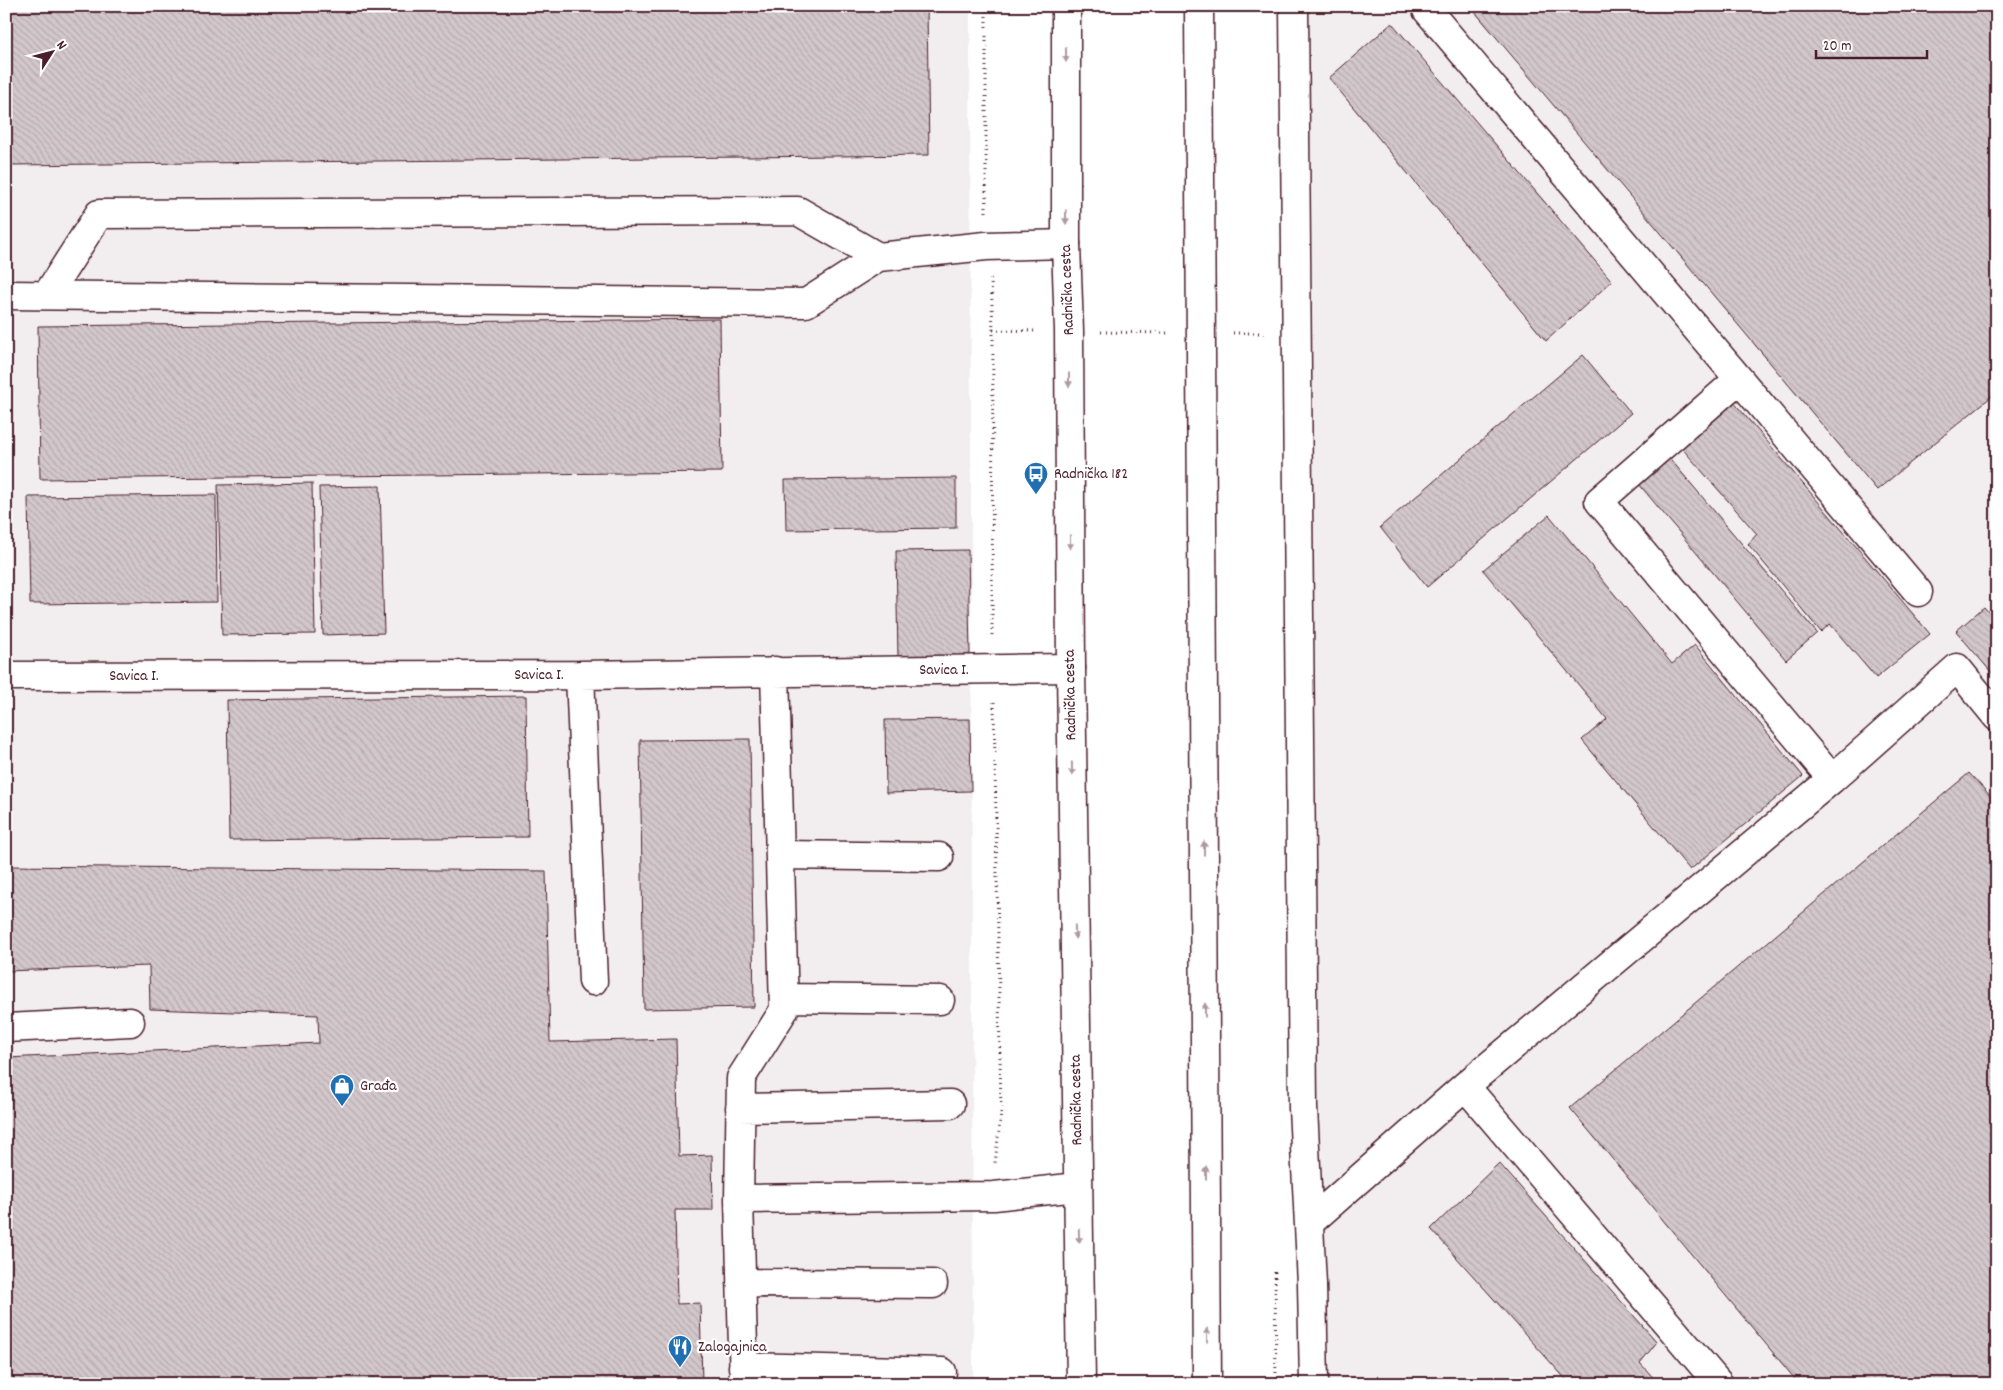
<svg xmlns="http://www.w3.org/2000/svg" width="2003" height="1390" viewBox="0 0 2003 1390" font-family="Dekko,sans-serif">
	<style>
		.built { fill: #f2eeef }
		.building { fill: url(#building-back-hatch); stroke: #4a1f2b }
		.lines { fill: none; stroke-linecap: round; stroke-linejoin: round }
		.minor-casing { stroke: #4a1f2b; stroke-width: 31 }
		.major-casing { stroke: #4a1f2b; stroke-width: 31 }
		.path { stroke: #4a1f2b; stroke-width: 3; stroke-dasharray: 1 4; stroke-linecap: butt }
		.minor { stroke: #fff; stroke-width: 28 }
		.major { stroke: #fff; stroke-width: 28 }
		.oneway { fill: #ae9aa0 }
		.labels { text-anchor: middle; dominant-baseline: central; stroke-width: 4.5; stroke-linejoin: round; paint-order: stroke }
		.street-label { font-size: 16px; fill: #4a1f2b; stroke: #fff }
		.poi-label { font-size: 16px; fill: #4a1f2b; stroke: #fff; text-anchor: start }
	</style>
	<defs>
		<pattern id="building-back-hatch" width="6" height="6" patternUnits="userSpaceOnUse" patternTransform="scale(1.25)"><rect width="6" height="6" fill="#d2c7cb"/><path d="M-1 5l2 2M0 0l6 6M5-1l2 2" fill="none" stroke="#b6aaae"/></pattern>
	</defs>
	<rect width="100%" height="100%" fill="#fff"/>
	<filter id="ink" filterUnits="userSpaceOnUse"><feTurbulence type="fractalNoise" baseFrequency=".02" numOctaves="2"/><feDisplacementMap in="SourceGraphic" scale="10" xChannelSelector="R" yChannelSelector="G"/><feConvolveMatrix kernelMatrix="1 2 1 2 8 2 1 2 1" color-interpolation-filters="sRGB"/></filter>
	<g filter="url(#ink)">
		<path class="built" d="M6,6H970L973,1384H6Z
			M1303,6H1997V1384H1326L1315,1184Z"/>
		<path class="building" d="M9,6H927L929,155L12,165Z
			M1470,6H1997V392L1877,490Z
			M1392,23L1612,281L1546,341L1329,78Z
			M720,319L722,472L40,479L38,326Z
			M1583,355L1631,413L1427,587L1380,527Z
			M1732,400L1930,634L1876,678L1830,624L1821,632L1748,544L1757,534L1680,446Z
			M1666,454L1817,633L1786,660L1638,483Z
			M956,478V528L786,530L785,480Z
			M312,483L315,634L222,635L218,485Z
			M380,486L384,633L323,635L319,487Z
			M216,495L217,602L30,604L28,497Z
			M1549,515L1672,664L1695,645L1803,776L1690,870L1582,740L1607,719L1483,570Z
			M968,550L970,656L898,657L896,551Z
			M1984,607L1997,622V679L1956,631Z
			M526,696L528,837L229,840L227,700Z
			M970,719L971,791L886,793L885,720Z
			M750,739L754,1007L644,1009L640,740Z
			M1969,773L1997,803V1384H1799L1570,1108Z
			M6,866L546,871L550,1042L676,1039L679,1156L712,1155L713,1210H675L677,1304L700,1303L702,1384H6V1058L319,1043L318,1015L150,1009L149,966L6,971Z
			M1499,1163L1657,1342L1640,1363L1659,1384H1570L1431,1229Z"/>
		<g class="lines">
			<defs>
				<path id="minor" d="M1294,6L1303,1108L1312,1284L1314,1384
					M1426,6L1427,10L1739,379L1599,501L1832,779
					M6,295L806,303L878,257L986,246L1066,244
					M47,295L99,214L798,211L878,257
					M1739,379L1918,592
					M580,675L593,981
					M6,676L580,675L1071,668
					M780,855L939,857
					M784,998L940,1000
					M6,1028L130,1022
					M740,1108L950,1104
					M739,1199L741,1078L784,1010L775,671
					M1309,1223L1465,1086
					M741,1283L933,1284
					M743,1367L942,1372
					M744,1384L739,1199L994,1196L1078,1187
					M1719,1384L1465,1086L1832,779L1957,668L1997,717"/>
				<path id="major" d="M1066,6V244L1069,331L1071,668L1081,1384
					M1199,6L1207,1384"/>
			</defs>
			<use href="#minor" class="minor-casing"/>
			<use href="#major" class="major-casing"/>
			<path class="path" d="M986,6V214
				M991,279L993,330L992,636
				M993,330L1037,331
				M1101,332L1167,333
				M1233,333H1265
				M994,702L1001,1113L995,1163
				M1275,1272L1276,1384"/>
			<use href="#minor" class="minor"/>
			<use href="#major" class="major"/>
		</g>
		<defs><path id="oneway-solid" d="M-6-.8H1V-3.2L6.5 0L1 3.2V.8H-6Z" transform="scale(1.25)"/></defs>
		<g class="oneway">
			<use href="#oneway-solid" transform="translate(1066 55) rotate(90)"/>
			<use href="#oneway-solid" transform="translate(1066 217) rotate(90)"/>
			<use href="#oneway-solid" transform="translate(1069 380) rotate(90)"/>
			<use href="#oneway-solid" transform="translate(1070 542) rotate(90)"/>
			<use href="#oneway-solid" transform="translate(1072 769) rotate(89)"/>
			<use href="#oneway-solid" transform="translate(1204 848) rotate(-90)"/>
			<use href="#oneway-solid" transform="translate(1075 932) rotate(89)"/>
			<use href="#oneway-solid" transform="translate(1205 1010) rotate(-90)"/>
			<use href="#oneway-solid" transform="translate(1206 1173) rotate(-90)"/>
			<use href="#oneway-solid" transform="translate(1079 1236) rotate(89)"/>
			<use href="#oneway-solid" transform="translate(1207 1335) rotate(-90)"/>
		</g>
	</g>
	<defs>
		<symbol id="bus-pin" viewBox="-11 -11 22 30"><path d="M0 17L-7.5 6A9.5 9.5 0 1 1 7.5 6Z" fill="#1f6fb2" stroke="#fff"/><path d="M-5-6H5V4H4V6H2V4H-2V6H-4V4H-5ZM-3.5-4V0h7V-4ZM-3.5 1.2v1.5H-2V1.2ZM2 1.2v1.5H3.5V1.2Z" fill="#fff"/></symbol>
		<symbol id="shop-pin" viewBox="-11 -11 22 30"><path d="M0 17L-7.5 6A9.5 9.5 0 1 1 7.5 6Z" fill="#1f6fb2" stroke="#fff"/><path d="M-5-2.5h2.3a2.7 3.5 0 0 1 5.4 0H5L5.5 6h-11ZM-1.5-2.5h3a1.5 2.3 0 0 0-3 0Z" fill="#fff"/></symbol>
		<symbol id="restaurant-pin" viewBox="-11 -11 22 30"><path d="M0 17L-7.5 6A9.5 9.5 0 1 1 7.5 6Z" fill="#1f6fb2" stroke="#fff"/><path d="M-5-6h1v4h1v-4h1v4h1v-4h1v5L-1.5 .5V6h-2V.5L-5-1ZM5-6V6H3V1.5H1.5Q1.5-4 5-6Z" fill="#fff"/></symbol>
	</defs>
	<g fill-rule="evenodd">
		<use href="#bus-pin" x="1022" y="460" width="28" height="38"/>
		<use href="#shop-pin" x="328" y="1072" width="28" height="38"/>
		<use href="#restaurant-pin" x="666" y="1333" width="28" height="38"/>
	</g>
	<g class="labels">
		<g class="street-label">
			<text transform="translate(1068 290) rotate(-92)">Radnička cesta</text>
			<text x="944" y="670">Savica I.</text>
			<text x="539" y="675">Savica I.</text>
			<text x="134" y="676">Savica I.</text>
			<text transform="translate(1071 695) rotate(-91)">Radnička cesta</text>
			<text transform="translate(1077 1100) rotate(-91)">Radnička cesta</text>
		</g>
		<g class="poi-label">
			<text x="1054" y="474">Radnička 182</text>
			<text x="360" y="1086">Građa</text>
			<text x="698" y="1347">Zalogajnica</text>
		</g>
	</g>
	<rect width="2003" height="1390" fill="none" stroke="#fff" stroke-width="25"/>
	<rect x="12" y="12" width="1978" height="1365" fill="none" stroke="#4a1f2b" stroke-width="2" filter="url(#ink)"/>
	<g transform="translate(52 52) rotate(54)" stroke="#ffffff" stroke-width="4" paint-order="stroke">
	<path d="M0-4L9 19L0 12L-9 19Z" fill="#4a1f2b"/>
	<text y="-8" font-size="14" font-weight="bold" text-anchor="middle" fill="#4a1f2b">N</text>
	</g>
	<path d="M1816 50v8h111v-8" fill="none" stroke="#4a1f2b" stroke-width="2.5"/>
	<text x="1823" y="50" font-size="15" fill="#4a1f2b" stroke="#ffffff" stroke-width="4" paint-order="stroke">20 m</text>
</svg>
